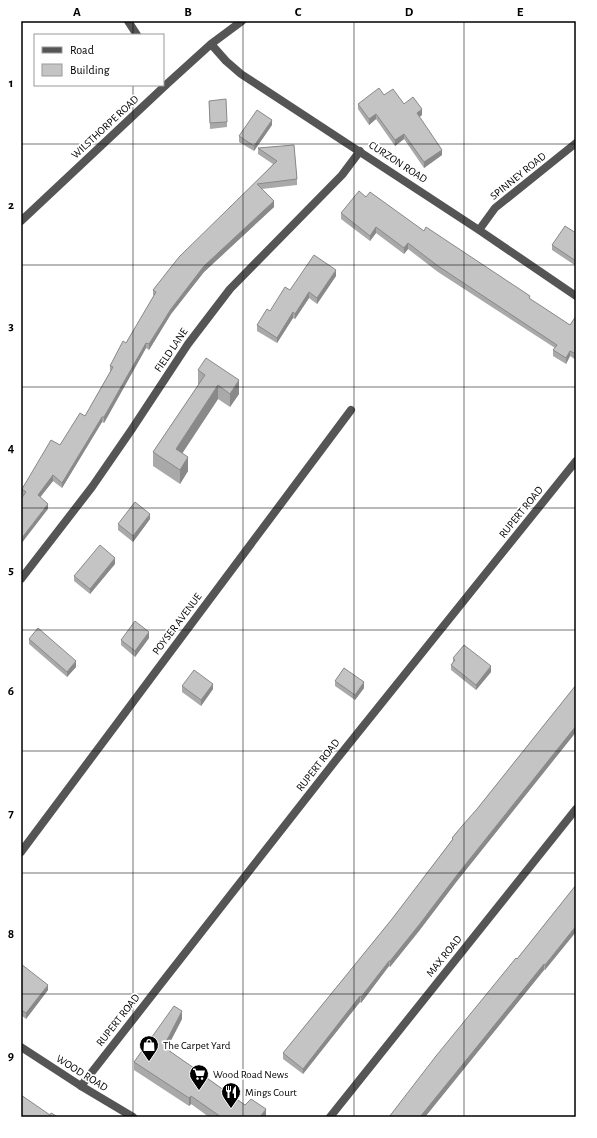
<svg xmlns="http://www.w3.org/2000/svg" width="597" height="1138" viewBox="0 0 597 1138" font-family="'Alegreya Sans',sans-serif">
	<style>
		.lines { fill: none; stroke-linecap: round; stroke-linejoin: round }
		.minor { stroke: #555; stroke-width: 8 }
		.tertiary { stroke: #555; stroke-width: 8 }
		.wall { fill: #a9a9a9 }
		.shaded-wall { fill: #898989 }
		.building { fill: #c4c4c4; stroke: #898989 }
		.grid { fill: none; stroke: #000; stroke-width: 1; stroke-opacity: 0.55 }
		.labels { text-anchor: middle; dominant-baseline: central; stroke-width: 3.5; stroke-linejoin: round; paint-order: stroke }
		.street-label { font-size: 11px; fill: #000; stroke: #fff }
		.poi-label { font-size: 11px; fill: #000; stroke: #fff; text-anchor: start }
		.neatline { fill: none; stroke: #000; stroke-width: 1.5 }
		.grid-label { font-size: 13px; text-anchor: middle; font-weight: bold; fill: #000 }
	</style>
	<rect width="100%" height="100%" fill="#fff"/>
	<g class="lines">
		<path class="minor" d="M128,21L137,35
			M211,44L226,61L241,74L479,230L576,296
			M21,221L168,83L211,44L242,21
			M479,230L495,208L576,143
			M21,579L92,487L132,429L188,344L230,289L342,175L360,151
			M21,852L351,410
			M81,1086L336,760L576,461"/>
		<path class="tertiary" d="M21,1047L81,1086L133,1117
			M330,1117L576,809"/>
	</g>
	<path class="wall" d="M384,95L404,104L422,115L419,117L442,155L424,168L404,139L395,146L376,119L369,125L358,109V104Z
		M209,101L227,122V127L210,129Z
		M272,125L254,151L239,142V136Z
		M294,145L297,179V185L262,189L274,207L204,272L171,314L149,350L146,348L104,423L102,422L62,488L53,481L40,497L48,509L22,495V489L85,416L110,372V366L126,343L154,296L153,295V290L273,164L258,154V148Z
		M366,197L424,231L570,325L576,316V360L570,356L566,364L553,356V350L555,348L438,272L408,249L404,254L376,233L370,241L341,219V213Z
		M576,233V266L552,250V245Z
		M336,276L317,304L309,298L295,319L293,318L277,343L257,331V325L290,290Z
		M198,370L239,394L230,407L218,399L182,453L188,471L180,484L153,466V452L199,384H198Z
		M150,519L133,542L118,530V524Z
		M115,564L90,594L74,581V576Z
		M149,638L135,657L121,645V640Z
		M29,639L76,667L67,677L29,644Z
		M453,658L491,672L476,690L451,670V665L453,662Z
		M335,681L364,688L355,700L335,686Z
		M576,685V732L457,881L419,931L390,967L389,966L361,1003L360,1002L303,1074L283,1059V1053L392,919L452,840V838L477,809Z
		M182,686L213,689L201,706L182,692Z
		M576,885L545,970H544L425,1117H389L517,959Z
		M21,964L48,990L26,1019L21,1015Z
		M182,1019L169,1044L171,1052L245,1105L266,1117H209L191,1104L189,1106L134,1070V1062Z"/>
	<path class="shaded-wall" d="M422,109V115L417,119V113Z
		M376,114V119L369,125V119Z
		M272,120V125L254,151V146Z
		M404,134V139L395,146V140Z
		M442,150V155L424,168V162Z
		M274,201V207L204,272L171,314L149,350V344L171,309L204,266Z
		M376,227V233L370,241V236Z
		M408,243V249L404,254V248Z
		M336,270V276L317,304V298Z
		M309,292V298L295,319V314Z
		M293,312V318L277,343V338Z
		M146,343V348L104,423V417Z
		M570,351V356L566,364V358Z
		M239,380V394L230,407V394Z
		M218,385V399L176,463V449Z
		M102,417V422L62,488V483Z
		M188,457V471L180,484V470Z
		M53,475V481L38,500V495Z
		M48,504V509L21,544V539Z
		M150,514V519L133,542V536Z
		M115,558V564L90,594V589Z
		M149,632V638L135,657V651Z
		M76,661V667L67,677V672Z
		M491,666V672L476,690V685Z
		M364,682V688L355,700V695Z
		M213,684V689L201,706V700Z
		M576,726V732L457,881L419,931L390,967V961L457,875Z
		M576,926V932L545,970V965Z
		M389,961V966L361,1003V997Z
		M544,964V970L425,1117H420Z
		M48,985V990L26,1019V1013Z
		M360,996V1002L303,1074V1069Z
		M182,1011V1019L166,1050V1042Z
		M171,1044V1052L168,1050Z
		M191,1096V1104L189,1106V1098Z
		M266,1109V1117H260Z"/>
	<path class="building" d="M379,88L384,95L393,89L404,104L413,97L422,109L417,113L442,150L424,162L404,134L395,140L376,114L369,119L358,104Z
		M226,99L227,122L210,123L209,101Z
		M257,110L272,120L254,146L239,136Z
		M294,145L297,179L257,184L274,201L204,266L171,309L149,344L146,343L104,417H102L62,483L53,475L38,495L48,504L21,539V499L26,492L22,489L51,440L60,445L80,413L85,416L113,367L110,366L123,341L126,343L156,292L153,290L179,257L277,161L258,148Z
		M359,191L366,197L370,192L424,231L426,227L530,296L529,298L570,325L576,316V354L570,351L566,358L553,350L557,345L438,266L408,243L404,248L376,227L370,236L341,213Z
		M565,226L576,233V261L552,245Z
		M314,255L336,270L317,298L309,292L295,314L293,312L277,338L257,325L267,309L270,311L285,287L290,290Z
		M206,358L239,380L230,394L218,385L176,449L188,457L180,470L153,452L205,375L198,370Z
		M135,502L150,514L133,536L118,524Z
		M100,545L115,558L90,589L74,576Z
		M135,621L149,632L135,651L121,640Z
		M38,628L76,661L67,672L29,639Z
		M464,645L491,666L476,685L451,665L455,660L453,658Z
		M344,668L364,682L355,695L335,681Z
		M194,670L213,684L201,700L182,686Z
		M576,685V726L457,875L419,925L390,961H389L361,997L360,996L303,1069L283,1053L392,919L453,839L452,838L462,826L477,809Z
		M576,885V926L545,965L544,964L420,1117H389L436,1056L516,958L517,959Z
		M21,964L48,985L26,1013L21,1010Z
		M174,1006L182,1011L166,1042L171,1044L168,1050L204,1075V1076L245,1105L251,1099L266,1109L260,1117H221L191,1096L189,1098L134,1062Z
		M21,1095L50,1115L51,1113L58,1117H21Z"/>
	<path class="grid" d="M133,21V35M243,21V1117M354,21V1117M464,21V1117M133,85V1117M21,144H576M21,265H576M21,387H576M21,508H576M21,630H576M21,751H576M21,873H576M21,994H576"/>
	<defs>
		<symbol id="shop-pin" viewBox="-11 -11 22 30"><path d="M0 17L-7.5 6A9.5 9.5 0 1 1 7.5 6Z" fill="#000" stroke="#fff"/><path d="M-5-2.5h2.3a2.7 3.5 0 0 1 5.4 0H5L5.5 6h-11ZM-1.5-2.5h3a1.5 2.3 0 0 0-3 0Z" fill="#fff"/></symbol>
		<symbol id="supermarket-pin" viewBox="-11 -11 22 30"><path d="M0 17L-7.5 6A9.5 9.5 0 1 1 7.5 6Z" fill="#000" stroke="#fff"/><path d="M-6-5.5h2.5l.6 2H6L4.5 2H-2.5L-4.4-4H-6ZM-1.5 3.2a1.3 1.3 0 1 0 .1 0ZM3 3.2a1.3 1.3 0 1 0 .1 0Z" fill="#fff"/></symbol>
		<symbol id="restaurant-pin" viewBox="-11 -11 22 30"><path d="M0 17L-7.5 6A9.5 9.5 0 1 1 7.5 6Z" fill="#000" stroke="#fff"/><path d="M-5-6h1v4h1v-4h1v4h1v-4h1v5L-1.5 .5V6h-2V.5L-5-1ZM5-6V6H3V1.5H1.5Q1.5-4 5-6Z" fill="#fff"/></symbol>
	</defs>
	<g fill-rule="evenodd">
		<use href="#shop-pin" x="138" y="1034" width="22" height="30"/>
		<use href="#supermarket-pin" x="188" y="1063" width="22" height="30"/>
		<use href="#restaurant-pin" x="220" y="1081" width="22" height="30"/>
	</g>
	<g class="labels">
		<g class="street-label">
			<text transform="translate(105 127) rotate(-43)">WILSTHORPE ROAD</text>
			<text transform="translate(398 162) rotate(33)">CURZON ROAD</text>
			<text transform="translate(518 176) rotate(-39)">SPINNEY ROAD</text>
			<text transform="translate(171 350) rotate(-56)">FIELD LANE</text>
			<text transform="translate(521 512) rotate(-51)">RUPERT ROAD</text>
			<text transform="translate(177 624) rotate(-53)">POYSER AVENUE</text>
			<text transform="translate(318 765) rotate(-52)">RUPERT ROAD</text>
			<text transform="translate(444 956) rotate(-51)">MAX ROAD</text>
			<text transform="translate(118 1020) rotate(-52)">RUPERT ROAD</text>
			<text transform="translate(82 1073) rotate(32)">WOOD ROAD</text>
		</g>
		<g class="poi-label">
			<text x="163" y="1045">The Carpet Yard</text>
			<text x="213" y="1074">Wood Road News</text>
			<text x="245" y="1092">Mings Court</text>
		</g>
	</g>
	<rect width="597" height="1138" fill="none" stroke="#ffffff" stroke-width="44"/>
	<rect x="34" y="34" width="130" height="52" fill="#ffffff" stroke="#999999"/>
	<rect x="42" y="47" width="20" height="6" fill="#555555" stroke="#999999"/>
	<text x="70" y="54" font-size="12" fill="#000000">Road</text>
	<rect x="42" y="64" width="20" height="12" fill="#c4c4c4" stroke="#999999"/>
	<text x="70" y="74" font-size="12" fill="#000000">Building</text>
	<rect x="22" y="22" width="553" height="1094" class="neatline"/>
	<g class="grid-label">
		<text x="77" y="16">A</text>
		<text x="188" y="16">B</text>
		<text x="298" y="16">C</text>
		<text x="409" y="16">D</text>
		<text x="520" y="16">E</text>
		<text x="11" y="87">1</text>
		<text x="11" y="209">2</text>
		<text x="11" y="330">3</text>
		<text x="11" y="452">4</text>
		<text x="11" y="574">5</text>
		<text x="11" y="695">6</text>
		<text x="11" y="817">7</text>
		<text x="11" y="938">8</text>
		<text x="11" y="1060">9</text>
	</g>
</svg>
